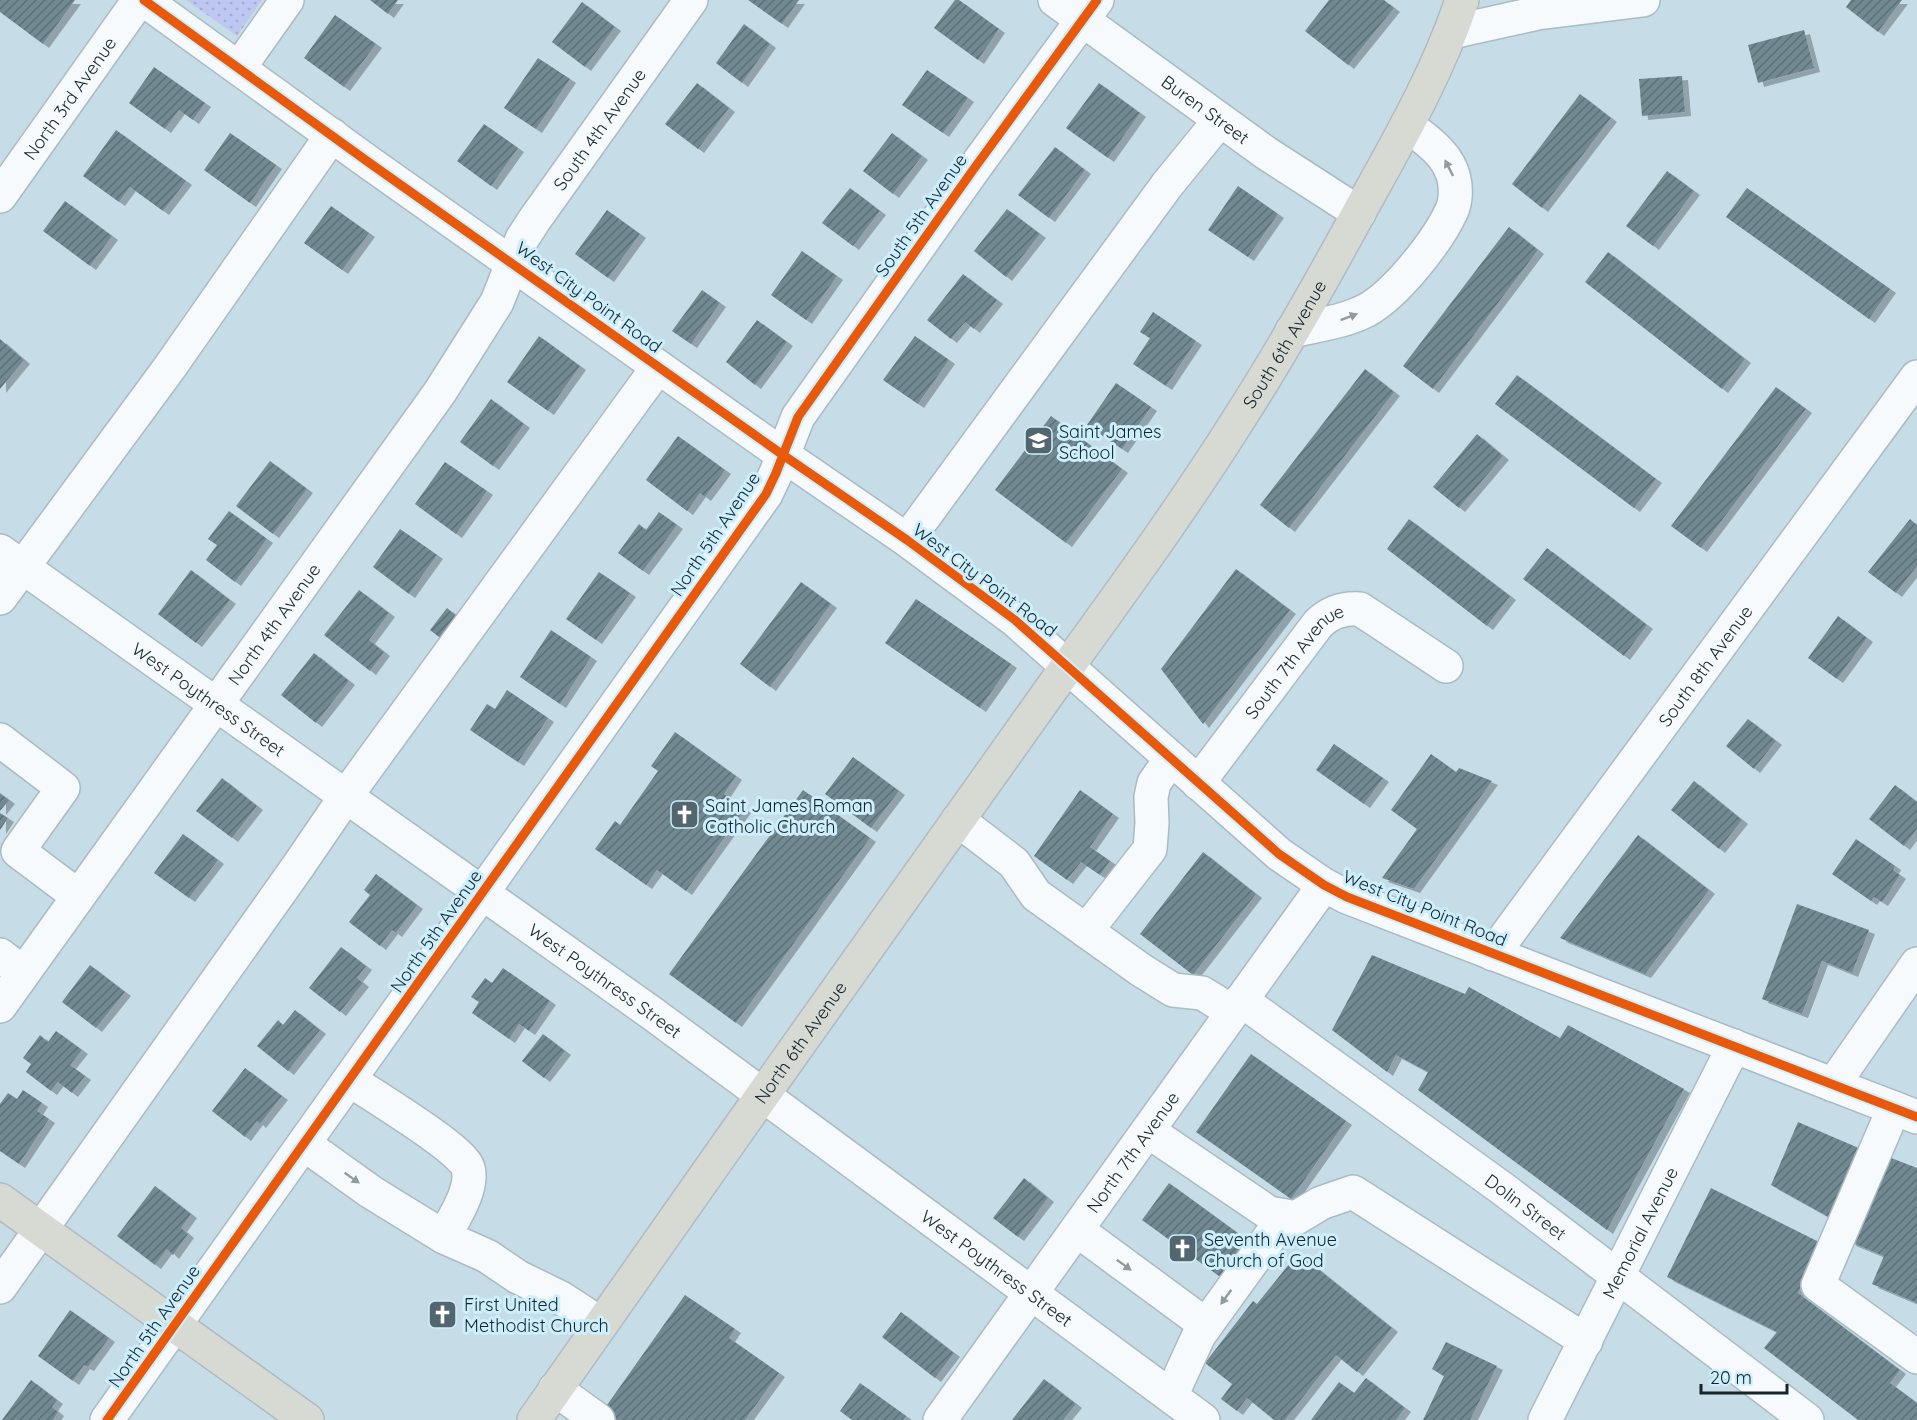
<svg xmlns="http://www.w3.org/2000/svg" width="1917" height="1420" viewBox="0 0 1917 1420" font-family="Quicksand,sans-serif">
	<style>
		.park { fill: url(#park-dots) }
		.building { fill: url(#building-hatch); filter: url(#shadow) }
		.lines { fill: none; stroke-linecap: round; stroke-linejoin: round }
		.minor-casing { stroke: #a9bbc3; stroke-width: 36 }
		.major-casing { stroke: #afbbc1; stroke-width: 36 }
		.minor { stroke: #f6fafc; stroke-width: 33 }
		.major { stroke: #d7dad3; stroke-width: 33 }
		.cycleway-casing { stroke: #cdeffd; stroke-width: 13 }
		.cycleway { stroke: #e8590c; stroke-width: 9 }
		.oneway { fill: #919a9e }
		.labels { text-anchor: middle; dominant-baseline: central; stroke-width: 6; stroke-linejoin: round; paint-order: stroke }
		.street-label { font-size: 18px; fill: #15252c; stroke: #cdeffd }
		.poi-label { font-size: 18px; fill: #15252c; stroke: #cdeffd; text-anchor: start }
	</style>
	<defs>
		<pattern id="park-dots" width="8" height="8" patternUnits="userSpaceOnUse" patternTransform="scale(1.5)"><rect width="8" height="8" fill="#bec7f2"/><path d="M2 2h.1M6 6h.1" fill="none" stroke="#a2abd0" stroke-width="1.8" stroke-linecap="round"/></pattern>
		<pattern id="building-hatch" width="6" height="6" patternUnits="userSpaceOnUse" patternTransform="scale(1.5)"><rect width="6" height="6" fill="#728992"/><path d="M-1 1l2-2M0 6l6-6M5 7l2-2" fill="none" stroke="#5c7077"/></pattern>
		<filter id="shadow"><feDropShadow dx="6" dy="4" stdDeviation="0" flood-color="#0004"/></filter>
	</defs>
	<rect width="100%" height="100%" fill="#c6dde8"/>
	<path class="park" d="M186,0H262L237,36Z"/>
	<path class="building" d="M0,0H75L43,44L0,12Z
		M370,0H398L388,14Z
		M748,0H799L782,24Z
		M955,0H959L999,29L978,60L934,28Z
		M1329,0H1384L1394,8L1348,65L1305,31Z
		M1851,0H1902L1878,32L1846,7Z
		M582,2L615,27L585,67L552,42Z
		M335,15L376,44L344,87L304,58Z
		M744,24L770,44L742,83L716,63Z
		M1804,30L1814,68L1758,83L1748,45Z
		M538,58L570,79L536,129L504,108Z
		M154,67L205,103L193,120L179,110L165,129L129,103Z
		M927,70L968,98L943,133L902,105Z
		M1682,76L1685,112L1642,116L1639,79Z
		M697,83L729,108L698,149L665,124Z
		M1099,83L1140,113L1108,158L1066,128Z
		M1580,94L1611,118L1542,208L1512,184Z
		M484,124L518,148L491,186L457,161Z
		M116,130L186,181L163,211L130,187L119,202L83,176Z
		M230,133L276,165L250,203L204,170Z
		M892,133L922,156L893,194L863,171Z
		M1055,147L1085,170L1049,218L1018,195Z
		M1667,171L1694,191L1653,246L1626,226Z
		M1238,186L1278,214L1248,257L1208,230Z
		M850,188L880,211L853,246L822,223Z
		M1747,188L1890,289L1869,319L1726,217Z
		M65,201L112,236L90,266L43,231Z
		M331,206L369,233L342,270L304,243Z
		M1007,209L1040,234L1006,277L974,251Z
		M607,210L640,234L608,278L575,254Z
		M1509,227L1538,250L1433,389L1403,366Z
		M802,251L837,276L806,320L771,295Z
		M1608,252L1745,359L1722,389L1585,282Z
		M963,274L997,300L974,329L965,322L951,339L927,320Z
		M702,290L720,303L691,344L672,331Z
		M1153,312L1196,341L1166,386L1133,364L1150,338L1140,332Z
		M757,320L787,342L755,385L726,362Z
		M539,336L580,366L548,411L507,382Z
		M915,336L949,360L918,404L883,380Z
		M0,339L24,360L0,389Z
		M1365,369L1394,392L1289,528L1260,505Z
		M1517,375L1656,479L1634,508L1495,404Z
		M1116,383L1151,407L1122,449L1087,425Z
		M1776,387L1806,409L1701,548L1671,526Z
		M491,399L524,424L493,466L460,442Z
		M1051,416L1122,469L1066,543L995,490Z
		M1477,434L1503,456L1459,508L1433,487Z
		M678,436L725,470L705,497L700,493L687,511L646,480Z
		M270,461L307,489L273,534L236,506Z
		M445,462L487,491L456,534L415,504Z
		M229,511L267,539L235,582L206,560L217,545L208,539Z
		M659,512L677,525L643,571L618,553L639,524L646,530Z
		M1409,519L1510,596L1487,626L1387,549Z
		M1910,519L1917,525V566L1896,593L1868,572Z
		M400,529L437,555L409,594L373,567Z
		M1547,548L1647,625L1624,656L1523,579Z
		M1236,569L1290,610L1203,724L1161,669Z
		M191,570L230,600L196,643L158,614Z
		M599,572L630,593L596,640L566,619Z
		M801,582L831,604L770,687L740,664Z
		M359,590L389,613L369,640L384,652L370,671L324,635Z
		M916,599L1011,664L980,708L885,643Z
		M447,608L464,622L448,644L430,630Z
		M1838,616L1867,638L1837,679L1808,658Z
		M551,630L591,657L560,704L520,677Z
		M314,653L349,681L316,723L281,695Z
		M507,690L548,718L518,762L470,730L487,704L495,709Z
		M1748,719L1776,741L1754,769L1726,746Z
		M675,732L736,776L724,794L745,809L686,891L657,870L646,885L595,849L615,821L620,825L658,771L651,766Z
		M1334,744L1383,778L1364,804L1316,770Z
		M1431,754L1456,772L1459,768L1492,781L1414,889L1382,878L1417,829L1391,810Z
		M853,757L899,791L871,828L825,794Z
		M222,778L257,806L232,838L196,811Z
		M1694,781L1742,820L1719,849L1671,810Z
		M1895,785L1917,802V829L1904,846L1869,819Z
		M803,790L870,838L736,1023L669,974Z
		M1080,790L1113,814L1090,847L1110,861L1100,875L1081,862L1067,880L1034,856Z
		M0,793L9,800L0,811Z
		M0,813L8,818L0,830Z
		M183,834L218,860L189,898L154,873Z
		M1638,835L1709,890L1645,974L1560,938Z
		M1856,839L1895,866L1893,870L1900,875L1882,902L1874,897L1871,901L1832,874Z
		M1203,852L1256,894L1193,975L1140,934Z
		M376,874L417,905L396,933L392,930L380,946L349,922L370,895L364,890Z
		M1797,904L1869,930L1852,973L1822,961L1802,1014L1762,999Z
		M341,947L366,966L357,978L363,983L340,1012L309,988Z
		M1372,955L1465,994L1469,987L1560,1038L1568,1025L1684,1089L1607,1230L1418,1090L1428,1072L1396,1055L1387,1072L1332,1030Z
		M90,965L125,992L96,1028L62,1002Z
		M503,968L550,1001L529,1031L519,1024L509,1039L472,1013L479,1002L471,997L485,978L492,983Z
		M295,1010L320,1030L288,1071L257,1046L278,1020L283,1025Z
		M56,1031L82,1050L70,1065L85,1076L72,1093L58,1082L51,1091L26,1072L31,1064L23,1058L40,1035L48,1042Z
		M543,1034L565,1051L544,1078L522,1061Z
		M1251,1054L1346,1121L1291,1199L1196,1132Z
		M245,1068L282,1096L260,1124L257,1121L245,1137L212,1111Z
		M23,1090L42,1103L37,1111L49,1119L19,1164L0,1151V1104L8,1093L17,1099Z
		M1798,1122L1868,1152L1834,1220L1771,1185Z
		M1886,1156L1917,1168V1303L1872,1284L1884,1256L1850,1242Z
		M1024,1178L1048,1198L1018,1237L993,1218Z
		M1169,1183L1250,1242L1223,1279L1142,1220Z
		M155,1186L191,1214L181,1228L188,1234L173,1255L167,1249L155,1265L117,1236Z
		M1711,1188L1823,1244L1798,1293L1900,1370L1890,1383L1917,1403V1420H1858L1764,1348L1777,1332L1667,1277Z
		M1298,1253L1392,1328L1357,1372L1336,1355L1285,1420H1274L1247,1398L1237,1411L1221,1399L1232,1384L1205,1363L1253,1301L1257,1304Z
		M685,1295L735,1329L729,1338L779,1373L745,1420H614L602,1412Z
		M70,1310L109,1338L88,1367L84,1365L73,1381L38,1356Z
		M901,1312L954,1353L935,1378L882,1337Z
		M1446,1342L1497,1366L1470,1420H1423L1444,1376L1432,1369Z
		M1366,1378L1405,1408L1396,1420H1311L1339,1382L1354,1393Z
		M1044,1379L1076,1404L1063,1420H1012Z
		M31,1380L57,1400L52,1407L58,1412L53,1420H2Z
		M860,1383L906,1416L903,1420H852L840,1411Z"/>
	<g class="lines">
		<defs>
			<g id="minor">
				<path d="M144,0L371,164L783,455L907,540L1015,620L1279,854L1324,885L1347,897L1917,1117"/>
				<path id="s1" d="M1055,0L1266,153L1359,213"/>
				<path d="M1452,32L1538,13L1643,0"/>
				<path d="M239,68L287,0"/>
				<path id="s2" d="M0,196L139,0"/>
				<path d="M1292,331C1317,325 1344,322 1367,310C1397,293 1438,241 1452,210C1456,201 1456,188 1454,179C1449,154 1425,139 1407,125"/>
				<path d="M907,540L1167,185L1220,120"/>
				<path id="s3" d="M0,551L653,1014L1203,1420"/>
				<path d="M0,598L170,367L332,135"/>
				<path d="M0,740L63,788L18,851L78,896"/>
				<path id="s4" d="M1198,783L1318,624C1330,612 1343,608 1360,609L1446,666"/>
				<path d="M958,820L1014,863L1036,895L1141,970L1173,990L1202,993L1233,1012"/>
				<path d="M1086,931L1150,849L1152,823L1151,797L1154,783L1171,759"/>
				<path id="s5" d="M1493,954L1917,377"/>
				<path d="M0,955L23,973"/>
				<path id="s6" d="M1241,1000L1503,1189L1807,1420"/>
				<path id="s7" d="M0,1006L440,392L497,302L522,239L535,219L691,0"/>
				<path d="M350,1080C370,1094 464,1150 468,1168C474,1189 453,1219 444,1237"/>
				<path d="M1833,1085L1917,964"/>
				<path d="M1894,1108L1818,1285L1917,1357"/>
				<path d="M1148,1131L1269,1213L1296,1218L1321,1203L1353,1192L1586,1341"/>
				<path d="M304,1144L371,1192L444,1237L487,1256L518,1277L561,1298L601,1324"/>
				<path d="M1077,1230L1206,1325"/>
				<path d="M0,1287L299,865L346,796L658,367"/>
				<path d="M555,1389L598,1420"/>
				<path d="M1171,1396L1199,1335L1285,1216"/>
				<path d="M107,1420L766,494L776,473L798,417L973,170L1097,0"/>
				<path id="s8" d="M940,1420L1324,885"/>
				<path id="s9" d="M1545,1420L1734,1046"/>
			</g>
			<g id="major">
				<path d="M0,1200L307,1420"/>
				<path id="s10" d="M534,1420C705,1175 879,931 1052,688C1117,598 1183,508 1242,414C1285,347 1324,277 1362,207C1399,140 1438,73 1462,0"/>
			</g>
		</defs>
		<use href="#minor" class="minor-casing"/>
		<use href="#major" class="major-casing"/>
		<use href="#minor" class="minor"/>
		<use href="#major" class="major"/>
		<defs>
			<path id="cycleway" d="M144,0L371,164L783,455L907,540L1015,620L1279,854L1324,885L1347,897L1917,1117
				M107,1420L766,494L776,473L798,417L973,170L1097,0"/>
		</defs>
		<use href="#cycleway" class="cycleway-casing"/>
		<use href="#cycleway" class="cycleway"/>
	</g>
	<defs><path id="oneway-solid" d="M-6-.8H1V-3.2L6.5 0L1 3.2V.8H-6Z" transform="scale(1.5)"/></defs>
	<g class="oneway">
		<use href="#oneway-solid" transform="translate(1449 168) rotate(-117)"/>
		<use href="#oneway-solid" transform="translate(1349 317) rotate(-21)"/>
		<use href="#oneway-solid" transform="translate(352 1178) rotate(35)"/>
		<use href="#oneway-solid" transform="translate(1124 1265) rotate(36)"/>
		<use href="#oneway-solid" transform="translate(1226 1297) rotate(126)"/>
	</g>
	<defs>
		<symbol id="school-square" viewBox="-11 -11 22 22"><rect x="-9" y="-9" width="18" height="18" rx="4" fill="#53656e" stroke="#cdeffd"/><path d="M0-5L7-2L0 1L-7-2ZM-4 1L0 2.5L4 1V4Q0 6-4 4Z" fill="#fff"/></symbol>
		<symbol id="church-square" viewBox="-11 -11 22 22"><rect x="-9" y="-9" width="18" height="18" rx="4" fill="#53656e" stroke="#cdeffd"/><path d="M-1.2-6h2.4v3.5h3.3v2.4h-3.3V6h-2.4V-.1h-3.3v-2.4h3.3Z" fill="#fff"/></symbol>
	</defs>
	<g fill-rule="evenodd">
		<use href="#school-square" x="1022" y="424" width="33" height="33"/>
		<use href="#church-square" x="668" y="798" width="33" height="33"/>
		<use href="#church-square" x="1166" y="1232" width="33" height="33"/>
		<use href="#church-square" x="426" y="1298" width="33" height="33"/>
	</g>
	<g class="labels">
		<g class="street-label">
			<text stroke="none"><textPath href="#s2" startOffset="120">North 3rd Avenue</textPath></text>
			<text stroke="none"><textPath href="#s1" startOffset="186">Buren Street</textPath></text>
			<text stroke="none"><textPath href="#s7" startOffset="1064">South 4th Avenue</textPath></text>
			<text transform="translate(921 215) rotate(-55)">South 5th Avenue</text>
			<text transform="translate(589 297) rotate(36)">West City Point Road</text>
			<text stroke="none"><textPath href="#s10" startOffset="1312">South 6th Avenue</textPath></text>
			<text transform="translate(715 534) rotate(-56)">North 5th Avenue</text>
			<text transform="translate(985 580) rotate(37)">West City Point Road</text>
			<text stroke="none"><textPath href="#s7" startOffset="470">North 4th Avenue</textPath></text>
			<text stroke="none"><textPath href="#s4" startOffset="156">South 7th Avenue</textPath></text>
			<text stroke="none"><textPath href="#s5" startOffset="358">South 8th Avenue</textPath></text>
			<text stroke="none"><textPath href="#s3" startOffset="256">West Poythress Street</textPath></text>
			<text transform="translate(1425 908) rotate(22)">West City Point Road</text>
			<text transform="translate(436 931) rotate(-55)">North 5th Avenue</text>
			<text stroke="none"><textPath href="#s3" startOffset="742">West Poythress Street</textPath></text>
			<text stroke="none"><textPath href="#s10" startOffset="462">North 6th Avenue</textPath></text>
			<text stroke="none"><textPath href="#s8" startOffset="330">North 7th Avenue</textPath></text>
			<text stroke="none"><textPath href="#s6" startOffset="352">Dolin Street</textPath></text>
			<text stroke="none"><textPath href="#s9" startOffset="210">Memorial Avenue</textPath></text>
			<text stroke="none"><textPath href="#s3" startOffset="1228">West Poythress Street</textPath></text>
			<text transform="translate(154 1326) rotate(-55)">North 5th Avenue</text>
		</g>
		<g class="poi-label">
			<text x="1059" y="431">Saint James<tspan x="1059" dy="21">School</tspan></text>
			<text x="705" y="805">Saint James Roman<tspan x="705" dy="21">Catholic Church</tspan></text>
			<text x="1204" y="1239">Seventh Avenue<tspan x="1204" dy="21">Church of God</tspan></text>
			<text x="464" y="1304">First United<tspan x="464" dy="21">Methodist Church</tspan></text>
		</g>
	</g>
	<path d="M1701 1384v9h86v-9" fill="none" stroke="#15252c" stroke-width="3"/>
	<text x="1710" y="1384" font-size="18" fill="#15252c" stroke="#cdeffd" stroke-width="4.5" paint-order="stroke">20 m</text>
</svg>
